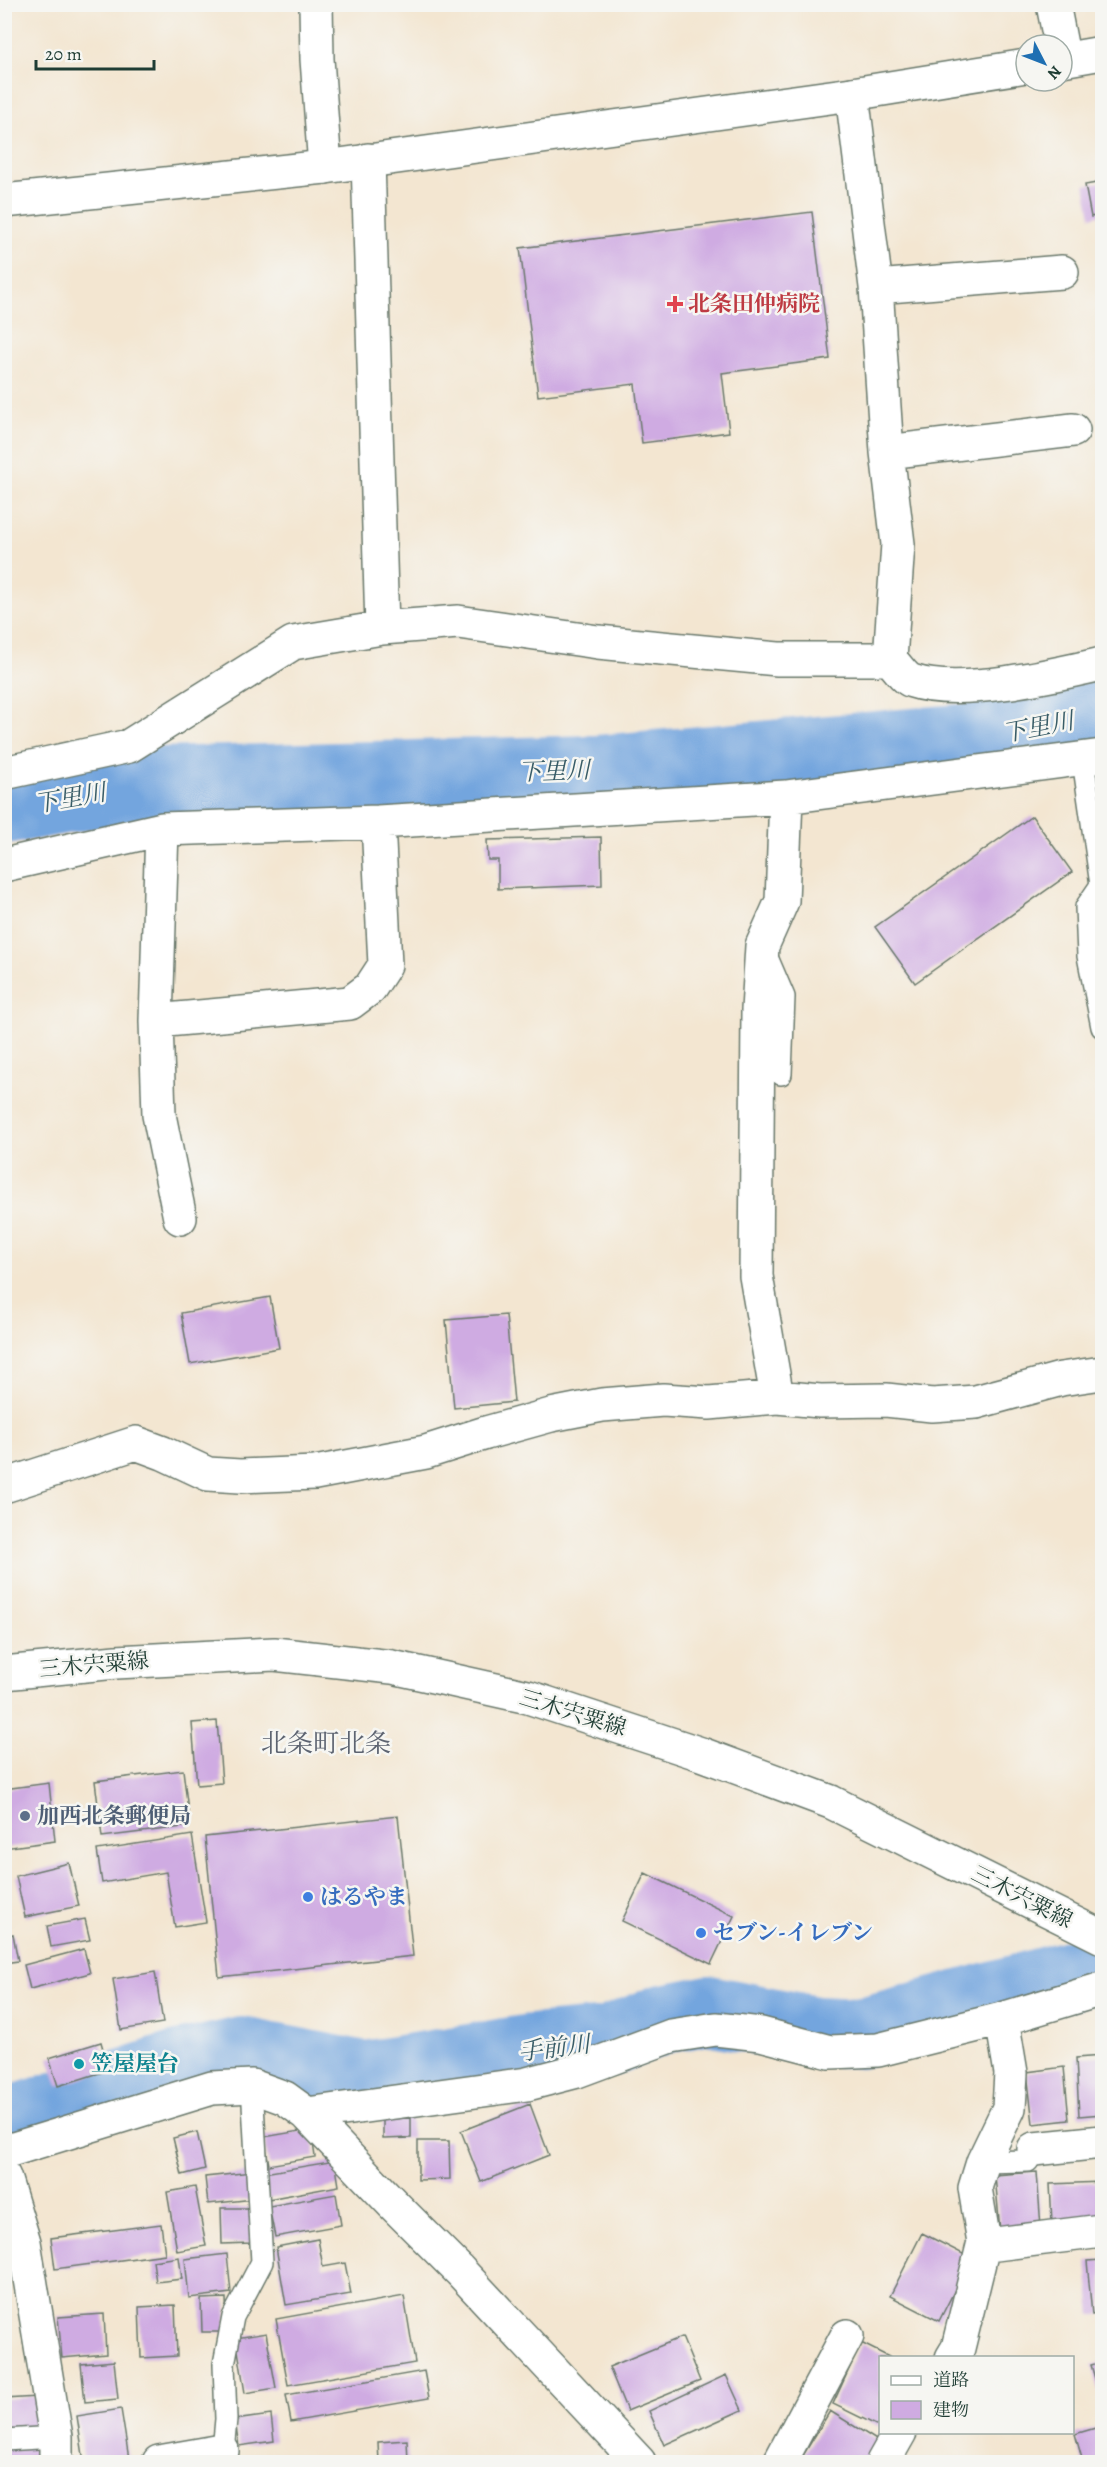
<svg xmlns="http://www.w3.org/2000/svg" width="1107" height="2467" viewBox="0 0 1107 2467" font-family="Alegreya,'Noto Serif JP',serif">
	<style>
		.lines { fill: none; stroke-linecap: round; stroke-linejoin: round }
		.river { stroke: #73a5de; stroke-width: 70 }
		.building { fill: #cfabe2 }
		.lane-casing { stroke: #69786b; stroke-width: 24 }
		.street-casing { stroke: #69786b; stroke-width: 36 }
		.secondary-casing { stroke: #69786b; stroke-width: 36 }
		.primary-casing { stroke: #69786b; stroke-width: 36 }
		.lane { stroke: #fff; stroke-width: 21 }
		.street { stroke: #fff; stroke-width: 33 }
		.secondary { stroke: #fff; stroke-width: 33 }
		.primary { stroke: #fff; stroke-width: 33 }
		.health-dot { fill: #e0444e; stroke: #f6f6f2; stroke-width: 2 }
		.service-dot { fill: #5c6f8a; stroke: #f6f6f2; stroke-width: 2 }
		.shop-dot { fill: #3f7fe0; stroke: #f6f6f2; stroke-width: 2 }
		.culture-dot { fill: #0f9aa8; stroke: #f6f6f2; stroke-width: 2 }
		.labels { text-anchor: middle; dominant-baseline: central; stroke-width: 5; stroke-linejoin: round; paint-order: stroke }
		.health-label { font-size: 22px; font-weight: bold; fill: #be3a42; stroke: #f6f6f2; text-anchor: start }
		.street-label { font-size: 22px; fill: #1f3d34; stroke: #f6f6f2 }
		.service-label { font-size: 22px; font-weight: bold; fill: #4e5e75; stroke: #f6f6f2; text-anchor: start }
		.shop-label { font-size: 22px; font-weight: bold; fill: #366cbe; stroke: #f6f6f2; text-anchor: start }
		.culture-label { font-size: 22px; font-weight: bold; fill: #0d838f; stroke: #f6f6f2; text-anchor: start }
		.water-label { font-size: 24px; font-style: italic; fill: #385c67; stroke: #f6f6f2 }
		.quarter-label { font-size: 26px; fill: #5d6471; stroke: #f6f6f2 }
	</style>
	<rect width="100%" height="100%" fill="#f6f6f2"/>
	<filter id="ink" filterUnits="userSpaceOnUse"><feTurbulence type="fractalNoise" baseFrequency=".0167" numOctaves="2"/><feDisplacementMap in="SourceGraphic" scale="12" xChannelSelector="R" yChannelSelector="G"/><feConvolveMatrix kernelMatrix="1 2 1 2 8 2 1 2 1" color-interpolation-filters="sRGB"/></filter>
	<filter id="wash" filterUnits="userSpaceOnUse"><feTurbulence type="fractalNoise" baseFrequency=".008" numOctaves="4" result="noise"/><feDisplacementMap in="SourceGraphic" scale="24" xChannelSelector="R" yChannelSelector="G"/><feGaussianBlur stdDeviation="1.35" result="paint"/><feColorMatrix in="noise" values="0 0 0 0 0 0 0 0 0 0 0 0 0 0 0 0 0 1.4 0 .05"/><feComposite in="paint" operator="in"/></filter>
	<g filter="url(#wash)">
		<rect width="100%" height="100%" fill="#f3e6d1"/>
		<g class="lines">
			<path class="river" d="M4,810L156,782L595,770L993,736L1102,715
				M4,2124L175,2067L242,2052L365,2076L530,2049L607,2042L663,2019L709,2010L816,2031L859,2033L1102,1966"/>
		</g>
		<g id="blocks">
			<path class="building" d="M1102,182V214L1091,217L1085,185Z
				M812,212L830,359L722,373L729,432L642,443L635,384L538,396L520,248Z
				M1032,816L1072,872L915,983L875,927Z
				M601,837L602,885L498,889V860H488L487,840Z
				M270,1297L279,1348L190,1364L181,1313Z
				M506,1315L514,1402L454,1408L446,1320Z
				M217,1721L222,1783L197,1785L192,1723Z
				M183,1770L190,1826L102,1837L95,1781Z
				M49,1783L55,1841L4,1848V1789Z
				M398,1816L413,1956L219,1977L205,1837Z
				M192,1835L206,1922L175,1927L166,1872L102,1883L97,1850Z
				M69,1863L79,1906L25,1917L16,1876Z
				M645,1873L734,1916L711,1964L622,1921Z
				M85,1919L90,1940L51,1947L47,1926Z
				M13,1934L18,1961L4,1963V1936Z
				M84,1949L90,1973L30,1989L24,1965Z
				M155,1972L163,2023L121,2030L113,1979Z
				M101,2042L109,2070L58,2086L49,2058Z
				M1102,2056V2114L1079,2116L1076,2058Z
				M1064,2067L1069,2120L1033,2124L1027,2072Z
				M530,2104L549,2155L481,2182L461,2131Z
				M411,2118V2138L383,2139V2119Z
				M311,2129L315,2157L269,2165L264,2137Z
				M197,2132L205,2169L182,2175L173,2138Z
				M418,2141H449L450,2179L418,2180Z
				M335,2161L339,2186L268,2199L264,2173Z
				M252,2172L254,2199L208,2204L205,2177Z
				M1037,2172L1041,2228L1000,2231L995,2175Z
				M1102,2182V2220L1052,2223L1050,2184Z
				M195,2187L206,2246L177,2251L167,2192Z
				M336,2194L341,2225L275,2237L269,2206Z
				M221,2208H251L252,2243L222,2244Z
				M161,2224L165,2254L55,2269L51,2238Z
				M922,2233L971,2258L939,2321L890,2296Z
				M318,2239L323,2267L345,2263L351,2294L286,2305L276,2247Z
				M227,2254L231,2293L189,2298L185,2259Z
				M179,2257L182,2279L156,2282L153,2261Z
				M1102,2260V2314L1092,2315L1087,2261Z
				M404,2296L415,2363L288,2385L276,2319Z
				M226,2298L227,2332H202L201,2299Z
				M175,2305L177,2356L141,2358L139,2307Z
				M104,2314L106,2354L62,2358L58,2317Z
				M266,2333L276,2388L245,2393L236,2338Z
				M682,2337L700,2381L627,2411L609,2367Z
				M861,2343L891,2358H880V2427L833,2404Z
				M114,2361L118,2399L85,2402L81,2364Z
				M1102,2362V2402L1091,2365Z
				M424,2371L429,2398L291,2422L286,2395Z
				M726,2375L742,2410L664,2445L649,2411Z
				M37,2397L40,2434L4,2437V2399Z
				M121,2409L129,2459L84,2462L77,2416Z
				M830,2411L886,2446L875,2462H799Z
				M271,2415L274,2441L239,2446L235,2420Z
				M1099,2427L1102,2439V2462H1083L1075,2434Z
				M407,2440L408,2462H379L378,2442Z
				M4,2443L39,2445V2462H4Z"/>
		</g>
	</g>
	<g filter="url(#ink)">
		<use href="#blocks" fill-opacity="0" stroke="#69786b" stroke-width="1.5"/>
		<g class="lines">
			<defs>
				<path id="lane" d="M1083,760L1101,885L1086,907L1088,956L1102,1027
					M766,955L784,997L781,1074
					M983,2162L1028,2161L1034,2149
					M4,2440L56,2437
					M222,2462L226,2419L224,2364L233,2317L262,2262L252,2086"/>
				<path id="street" d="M316,4L317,59L325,167
					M1053,4L1061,45
					M852,94L876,287L887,452L898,544L890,659C896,665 904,678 912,681C959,697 1054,675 1102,664
					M368,160L382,628
					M876,287L1062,272
					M887,452L1073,430
					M4,773L129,746L293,643L382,628L458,622L598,642L778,659H890
					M162,829L156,1021L159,1115L180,1218
					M4,865L162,829L378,822L786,797L1102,756
					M156,1021L350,1003L370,988L385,965L378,822
					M777,1397L756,1276L758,1010L762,946L782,901L786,797
					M4,1486L136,1443L163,1453L208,1474L240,1476L315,1473L426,1452L486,1433L551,1415L602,1405L663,1400L709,1403L777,1397L820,1401L886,1400L932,1405L976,1402L1061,1379L1102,1373
					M307,2114L527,2084L577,2071L671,2036L716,2029L761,2034L830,2052L878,2050L1002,2019L1102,1989
					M1034,2149L1102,2142
					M4,2152L212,2088L252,2086L285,2098L307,2114L393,2204L460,2271L639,2462
					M4,2177L24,2242L56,2437V2462
					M996,2244L1102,2231
					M952,2358L958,2348L984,2242L975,2188L983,2162L1009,2108L1011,2073L1002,2019
					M159,2462L222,2451
					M780,2462L847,2336
					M883,2462L900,2432"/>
				<path id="secondary" d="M1062,60L1102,53
					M4,201L325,167L852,94L1026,66"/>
				<path id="primary" d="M4,1673L116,1662L274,1654L392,1667L528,1697L701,1754L831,1802L1102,1937"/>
			</defs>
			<use href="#lane" class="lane-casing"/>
			<use href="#street" class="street-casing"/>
			<use href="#secondary" class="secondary-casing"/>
			<use href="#primary" class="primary-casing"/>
			<use href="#lane" class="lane"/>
			<use href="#street" class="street"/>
			<use href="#secondary" class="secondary"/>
			<use href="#primary" class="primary"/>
		</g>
	</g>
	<path class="health-dot" d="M672 295h6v6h6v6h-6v6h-6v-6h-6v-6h6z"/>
	<circle class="service-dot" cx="25" cy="1816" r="6"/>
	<g class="shop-dot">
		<circle cx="308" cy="1897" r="6"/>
		<circle cx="701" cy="1933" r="6"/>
	</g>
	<circle class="culture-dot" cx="79" cy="2064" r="6"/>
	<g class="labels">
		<g class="health-label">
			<text x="688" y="304">北条田仲病院</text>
		</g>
		<g class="street-label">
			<text transform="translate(94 1665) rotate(-5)">三木宍粟線</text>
			<text transform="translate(573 1713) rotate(17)">三木宍粟線</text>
			<text transform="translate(1022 1897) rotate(27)">三木宍粟線</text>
		</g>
		<g class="service-label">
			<text x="37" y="1816">加西北条郵便局</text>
		</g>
		<g class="shop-label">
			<text x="320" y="1897">はるやま</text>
			<text x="713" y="1933">セブン-イレブン</text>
		</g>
		<g class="culture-label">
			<text x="91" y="2064">笠屋屋台</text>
		</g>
		<g class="water-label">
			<text transform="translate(1038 727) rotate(-11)">下里川</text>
			<text transform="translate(554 771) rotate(-2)">下里川</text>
			<text transform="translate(70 798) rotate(-10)">下里川</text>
			<text transform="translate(554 2048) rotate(-7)">手前川</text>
		</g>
		<g class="quarter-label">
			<text x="326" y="1743">北条町北条</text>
		</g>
	</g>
	<rect width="1107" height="2467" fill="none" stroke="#f6f6f2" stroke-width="24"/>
	<rect x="879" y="2356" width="195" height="78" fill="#f6f6f2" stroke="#a0aca6" stroke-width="1.5"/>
	<rect x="891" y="2376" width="30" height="9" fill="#ffffff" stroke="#a0aca6" stroke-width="1.5"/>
	<text x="933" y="2386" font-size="18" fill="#1f3d34">道路</text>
	<rect x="891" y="2401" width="30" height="18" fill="#cfabe2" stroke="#a0aca6" stroke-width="1.5"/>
	<text x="933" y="2416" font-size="18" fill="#1f3d34">建物</text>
	<g transform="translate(1044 63) rotate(132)"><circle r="28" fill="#f6f6f2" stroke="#a0aca6" stroke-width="1.5"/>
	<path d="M0-4.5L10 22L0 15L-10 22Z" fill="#1f6fb2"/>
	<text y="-9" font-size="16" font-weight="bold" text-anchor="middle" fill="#1f3d34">N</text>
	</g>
	<path d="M36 60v9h118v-9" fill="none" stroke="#1f3d34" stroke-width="3"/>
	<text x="45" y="60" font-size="18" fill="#1f3d34" stroke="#f6f6f2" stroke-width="4.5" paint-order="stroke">20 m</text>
</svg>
